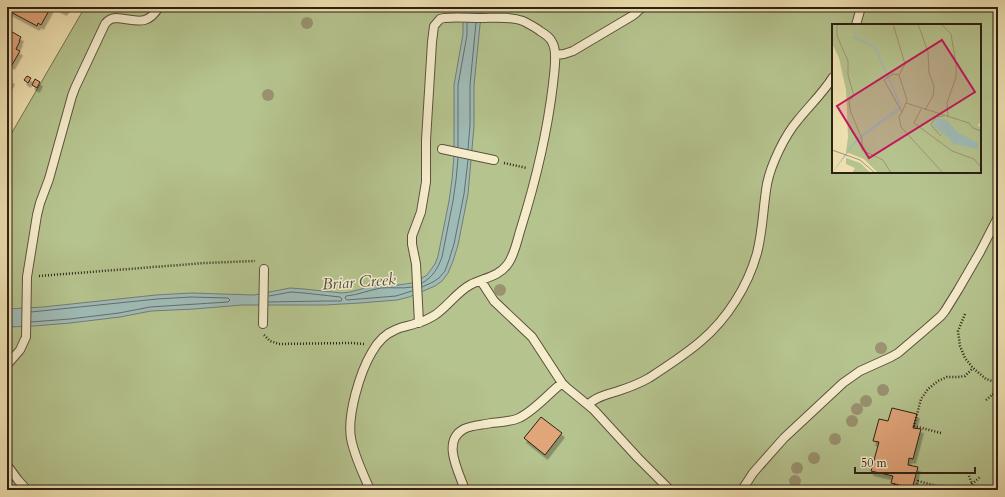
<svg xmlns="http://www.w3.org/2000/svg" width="1005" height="497" viewBox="0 0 1005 497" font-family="Cardo,serif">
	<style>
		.green { fill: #b5c38e; stroke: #707252; fill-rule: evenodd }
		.water { fill: #9fbbb7; stroke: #717d77 }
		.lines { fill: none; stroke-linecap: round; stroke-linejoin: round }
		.shore { stroke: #666e66; stroke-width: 1 }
		.building { fill: #e1a57a; stroke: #2c2116; filter: url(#shadow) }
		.service-casing { stroke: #5d513d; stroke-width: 10 }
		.path { stroke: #2c2116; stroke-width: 2.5; stroke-dasharray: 1 2; stroke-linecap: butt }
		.service { stroke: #f5eccc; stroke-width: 8 }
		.tree { fill: #9a9270 }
		.labels { text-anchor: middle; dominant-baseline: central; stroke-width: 3; stroke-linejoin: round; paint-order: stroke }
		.water-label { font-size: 16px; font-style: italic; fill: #4e4f46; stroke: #f5eccc }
		.inset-road { fill: none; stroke: #a19473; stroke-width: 1 }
		.view { fill: #c2185b; fill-opacity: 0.15; stroke: #c2185b; stroke-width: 2 }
		.inset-edge { fill: none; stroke: #2c2116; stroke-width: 2 }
	</style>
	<defs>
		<filter id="shadow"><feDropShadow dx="2.5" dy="4.5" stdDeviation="0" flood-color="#0004"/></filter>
	</defs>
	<rect width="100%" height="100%" fill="#efe1b1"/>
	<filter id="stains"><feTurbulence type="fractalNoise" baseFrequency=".005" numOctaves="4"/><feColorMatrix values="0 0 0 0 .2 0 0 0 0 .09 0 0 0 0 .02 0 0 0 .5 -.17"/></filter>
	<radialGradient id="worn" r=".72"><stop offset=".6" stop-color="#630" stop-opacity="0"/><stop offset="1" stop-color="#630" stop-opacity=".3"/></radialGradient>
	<path class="green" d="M85,7H998V490H7V141ZM833,25H980V172H833Z"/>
	<path class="water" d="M465,7H483L480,25L474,85V126L468,194L458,245L453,261L448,273L442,281L435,286L409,297L397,300L360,303L325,305H242L194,309L151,311L120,317L70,323L34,326L7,327V309L43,307L156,295L191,293L254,295L290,288L304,289L342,293L350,292L380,284L398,285L412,283L422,278L427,275L435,264L438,256L449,201L452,180L454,156V85L463,34V24Z"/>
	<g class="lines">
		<path class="shore" d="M458,147V85L467,35V23
			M468,149L470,125V85L476,23
			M422,283C433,277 438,268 442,257L453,201L456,180L458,158
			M412,287C402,289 391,287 381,288C369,290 358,295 346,296L345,298L347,300L396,296L412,291
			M422,287L433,282L439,278L445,271L449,260L454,244L464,194L468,160
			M268,302L325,301H341L342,299L340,297L304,293L291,292L269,296
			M31,322L70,319L119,313L150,307L228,302L230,300L228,298L191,297L157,299L31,312"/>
	</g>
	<path class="building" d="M7,7H51L41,25L38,23L37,26L7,10Z
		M57,7H67L64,11Z
		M7,29L21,37L19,41H20L16,49L20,51L12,65L7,62Z
		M27,76L31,78L28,83L24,80Z
		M7,77L12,80L7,89Z
		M35,79L40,82L37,88L32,85Z
		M892,408L917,414L913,428L921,429L913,459L909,458L908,465L918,467L912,489L891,483L893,476L871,471L879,442L873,441L879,419L888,421Z
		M541,417L562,433L545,455L524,438Z"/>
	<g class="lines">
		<defs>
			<path id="service" d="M856,25L861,7
				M555,55L564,54L573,51L632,16L636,13L642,7
				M442,149L494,160
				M481,281L494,301L532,337L562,383L566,387L577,396L594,410L638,458L670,490
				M263,324L264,269
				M7,365L20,350L26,337L27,277L37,215L40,203L49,179L72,96L75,88L105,24C108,20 111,18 116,18C135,19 146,28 159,7
				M588,405C596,396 610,394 621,390C630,387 640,383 649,378C666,367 686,354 701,341C727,319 748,286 757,253C763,230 763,207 767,184C771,164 785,135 798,120C810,105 823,93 833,77
				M7,465L18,480L27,490
				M370,490C363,473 354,456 351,438C347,415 360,372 372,352C377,343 385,334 395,330C402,326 410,326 417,323C423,322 430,318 435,315C448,306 457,292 470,285C483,278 498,277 507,265C515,255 517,240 521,228C536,180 547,135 553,84C554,73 558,51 552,42C550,37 545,34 540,31C535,27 529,24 523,21C510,16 494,18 481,18C469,18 456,17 444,18L440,19L434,26L432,42L426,140V182L421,212L412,236V244L416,264L419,323
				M465,490C459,472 441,441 464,429C472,425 483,425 491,423C500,422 510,422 519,418C534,411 548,394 562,383
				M742,490L753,473L784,438L843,383L860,371L891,357L898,353L925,330L941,316L945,311L958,290L980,252L998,217"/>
		</defs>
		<use href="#service" class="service-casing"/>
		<path class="path" d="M504,163L527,168
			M39,276L205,263L255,261
			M965,314L958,331L960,346L965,358L973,368L986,379L998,383
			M264,335L270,341L279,344L351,343L364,344
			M993,394L998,402
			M986,400L993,394L996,382
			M941,433L914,426L921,399L928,389L938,381L947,377H958L965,376L973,368
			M968,473L972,484
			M894,484L915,490
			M916,490L918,481L953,490
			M971,490L972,484L980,477"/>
		<use href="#service" class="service"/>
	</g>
	<g class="tree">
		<circle cx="307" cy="23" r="6"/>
		<circle cx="268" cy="95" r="6"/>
		<circle cx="500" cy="290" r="6"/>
		<circle cx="881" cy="348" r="6"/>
		<circle cx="883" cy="390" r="6"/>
		<circle cx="866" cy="401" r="6"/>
		<circle cx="857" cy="409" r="6"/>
		<circle cx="852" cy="421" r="6"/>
		<circle cx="835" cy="439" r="6"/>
		<circle cx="814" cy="458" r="6"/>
		<circle cx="797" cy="468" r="6"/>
		<circle cx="795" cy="481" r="6"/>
	</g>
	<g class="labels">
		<g class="water-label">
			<text transform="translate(359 282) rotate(-4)">Briar Creek</text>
		</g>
	</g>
	<g transform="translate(832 24)">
		<rect width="149" height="149" fill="#efe1b1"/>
		<path d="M0,0H148L149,96L146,102L149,103V149H46L32,135L14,128L16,113L14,66L7,34L0,19ZM14,134L28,139L39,149H20L23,144L14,140Z" fill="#b5c38e"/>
		<path d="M23,0L22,12L43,22L70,82L66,87L25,117L0,149L24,115L68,82L42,23L21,14ZM105,94L116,97L126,109L146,119V125L122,120L115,112L101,102Z" fill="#9fbbb7"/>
		<path class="inset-road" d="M5,0V12L16,37V51L22,72L17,77L18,86L30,115V126L51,136L59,149M61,0L73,40L67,51M86,0L96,28L97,49L102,62L101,72L93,86M109,0L119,10L124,40V53L115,79L116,93M74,79L137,99L141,104L149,107M89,85L82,99L120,127L142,135L149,143M70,88L52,56L61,50L67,51L75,76L71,86L67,93L69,103L111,149M109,112L99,101L104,93L112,92M0,126L28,136L43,149"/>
		<path class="view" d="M110,16L143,68L37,134L5,82Z"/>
		<rect width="149" height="149" class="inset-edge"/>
	</g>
	<rect width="1005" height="497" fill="none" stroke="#efe1b1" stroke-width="24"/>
	<rect x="8" y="8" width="989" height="481" fill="none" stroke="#2c2116" stroke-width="2"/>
	<rect x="12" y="12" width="981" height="473" fill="none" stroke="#2c2116"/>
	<path d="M855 467v6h120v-6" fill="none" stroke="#2c2116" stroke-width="2"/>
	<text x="861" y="467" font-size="12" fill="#2c2116" stroke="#f5eccc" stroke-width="3" paint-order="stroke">50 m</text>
	<rect width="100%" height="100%" filter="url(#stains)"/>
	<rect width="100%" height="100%" fill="url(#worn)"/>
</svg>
